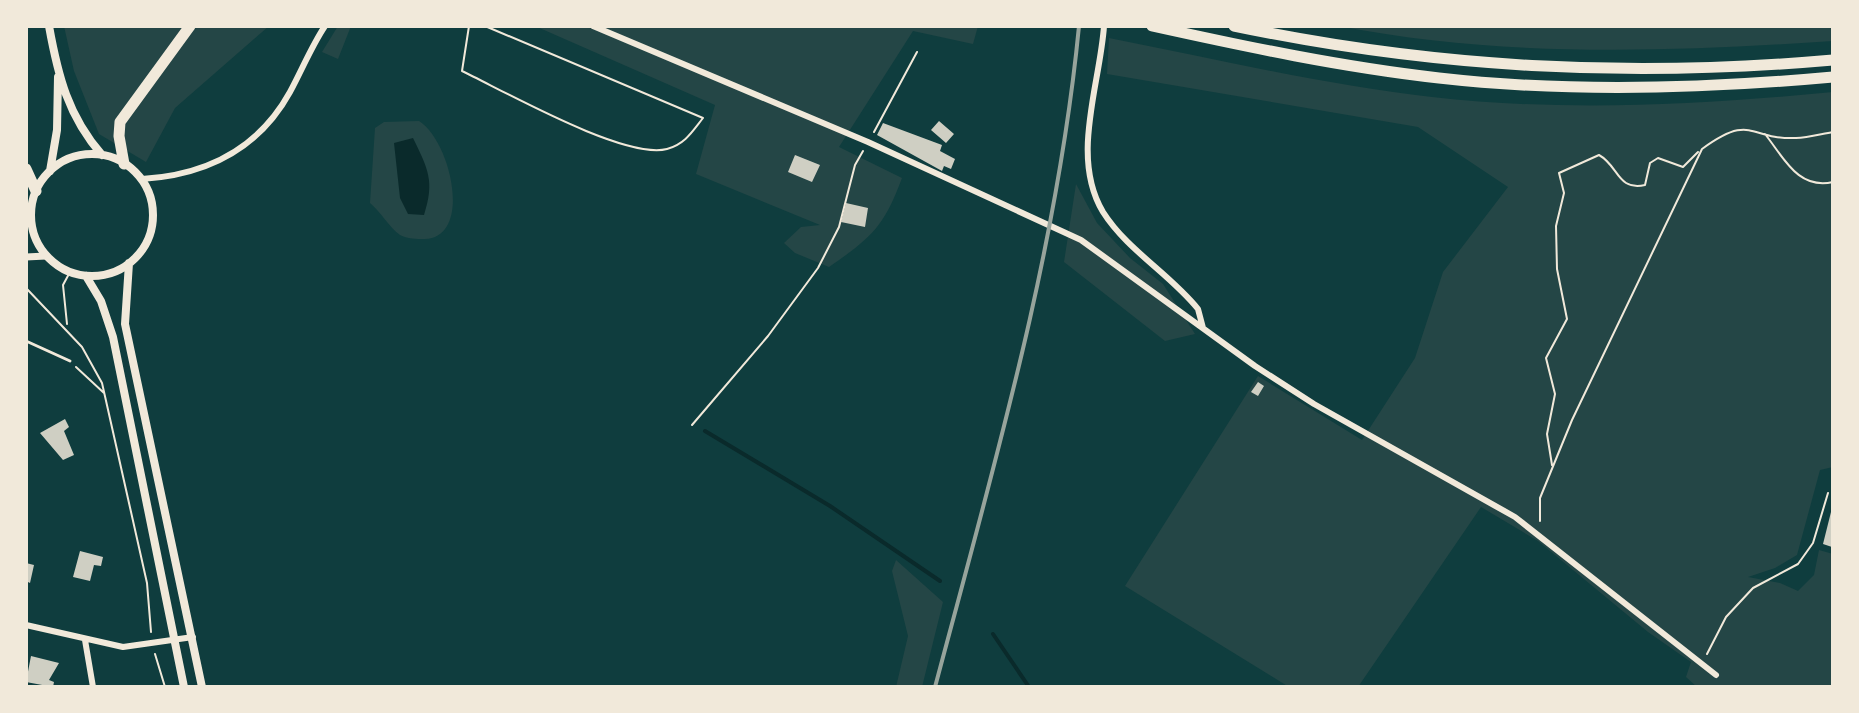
<svg xmlns="http://www.w3.org/2000/svg" width="1859" height="713" viewBox="0 0 1859 713" font-family="Rubik,sans-serif">
	<style>
		.green { fill: #244646 }
		.water { fill: #0a2a2b }
		.lines { fill: none; stroke-linecap: round; stroke-linejoin: round }
		.stream { stroke: #0a2a2b; stroke-width: 4 }
		.building { fill: #cfcfc3 }
		.path { stroke: #f1e9da; stroke-width: 2 }
		.service { stroke: #f1e9da; stroke-width: 3 }
		.minor { stroke: #f1e9da; stroke-width: 6 }
		.tertiary { stroke: #f1e9da; stroke-width: 7 }
		.secondary { stroke: #f1e9da; stroke-width: 8 }
		.motorway { stroke: #f1e9da; stroke-width: 11 }
		.rail { stroke: #97a49c; stroke-width: 4 }
	</style>
	<rect width="100%" height="100%" fill="#0f3d3e"/>
	<path class="green" d="M64,26H269L175,108L146,162L99,134L74,71Z
		M338,26H351L338,59L322,52Z
		M535,26H978L973,44L913,31L839,147L902,178C884,227 871,238 829,267L795,253L784,243L801,227L820,225L696,174L715,105Z
		M1339,26H1833V41C1668,52 1503,58 1339,26Z
		M1109,38C1216,59 1324,85 1432,97C1565,112 1700,105 1833,92V467L1820,470L1797,555L1775,568L1748,577L1780,583L1798,591L1814,575L1819,550L1833,554V687H1697L1686,677L1691,662L1648,632L1538,541L1481,507L1358,687H1289L1125,586L1258,376L1362,440L1415,358L1443,272L1508,187L1418,127L1107,74Z
		M419,121C451,141 473,237 425,239C417,239 407,239 400,235C389,227 381,212 370,203L375,128L384,122Z
		M1076,184L1097,223L1130,258L1163,284L1195,334L1165,341L1064,262Z
		M896,560L943,602L922,687H896L908,636L892,571Z"/>
	<path class="water" d="M413,138C428,169 435,181 424,215L408,214L400,198L394,143Z"/>
	<g class="lines">
		<path class="stream" d="M705,431L830,506L940,581
			M993,634L1029,687"/>
	</g>
	<path class="building" d="M939,121L954,134L946,143L931,130Z
		M883,123L942,145L940,151L955,159L951,169L944,166L942,171L877,135Z
		M795,155L820,165L812,182L788,172Z
		M846,203L868,208L865,227L841,222Z
		M1258,382L1264,386L1258,396L1251,392Z
		M65,419L69,427L64,431L74,455L63,460L40,433Z
		M1833,504V544L1832,547L1823,544Z
		M80,551L103,557L101,566L94,565L90,581L73,577Z
		M26,563L34,565L30,583L26,581Z
		M31,656L59,663L49,680L54,682L53,687L26,682Z"/>
	<g class="lines">
		<path class="path" d="M469,26L462,71C504,91 625,160 667,149C685,144 692,132 703,118L485,26
			M874,132L917,52
			M1765,134C1784,158 1798,190 1833,182
			M26,288L82,347L102,383L147,583L151,632
			M67,324L63,285L70,272
			M76,367L104,393
			M692,425L768,336L818,268L839,227L855,165L863,151
			M1552,465L1547,434L1555,394L1546,358L1567,319L1557,269L1556,226L1564,193L1559,173L1599,155C1619,166 1617,191 1645,185L1650,163L1658,158L1683,167L1698,152
			M1540,521V498L1572,420L1702,149C1753,112 1748,140 1796,138C1808,138 1821,134 1833,132
			M155,654L165,687
			M1707,654L1726,617L1753,588L1798,564L1813,543L1828,493"/>
		<path class="service" d="M26,341L70,361"/>
		<path class="minor" d="M593,26L868,142L1081,240L1255,366L1314,404L1515,517L1716,675
			M1104,26C1100,85 1070,157 1103,212C1127,250 1170,274 1198,309L1203,328
			M142,179C206,175 258,150 290,92C302,70 311,47 325,26
			M26,625L123,647L193,637
			M85,640L93,687"/>
		<path class="tertiary" d="M26,224L31,218
			M26,257L46,256"/>
		<path class="secondary" d="M49,26C58,76 68,116 102,155
			M31 215a61 61 0 1 1 122 0a61 61 0 1 1-122 0Z
			M50,171L57,130L58,77
			M129,263L125,324L202,687
			M86,276L101,301L113,337L184,687"/>
		<path class="motorway" d="M1152,26C1247,47 1342,67 1439,78C1570,93 1702,89 1833,77
			M1234,26C1435,68 1628,78 1833,60
			M124,164L119,136L120,122L190,26
			M26,169L36,191"/>
		<path class="rail" d="M935,687C993,469 1057,252 1079,26"/>
	</g>
	<rect width="1859" height="713" fill="none" stroke="#f1e9da" stroke-width="56"/>
</svg>
